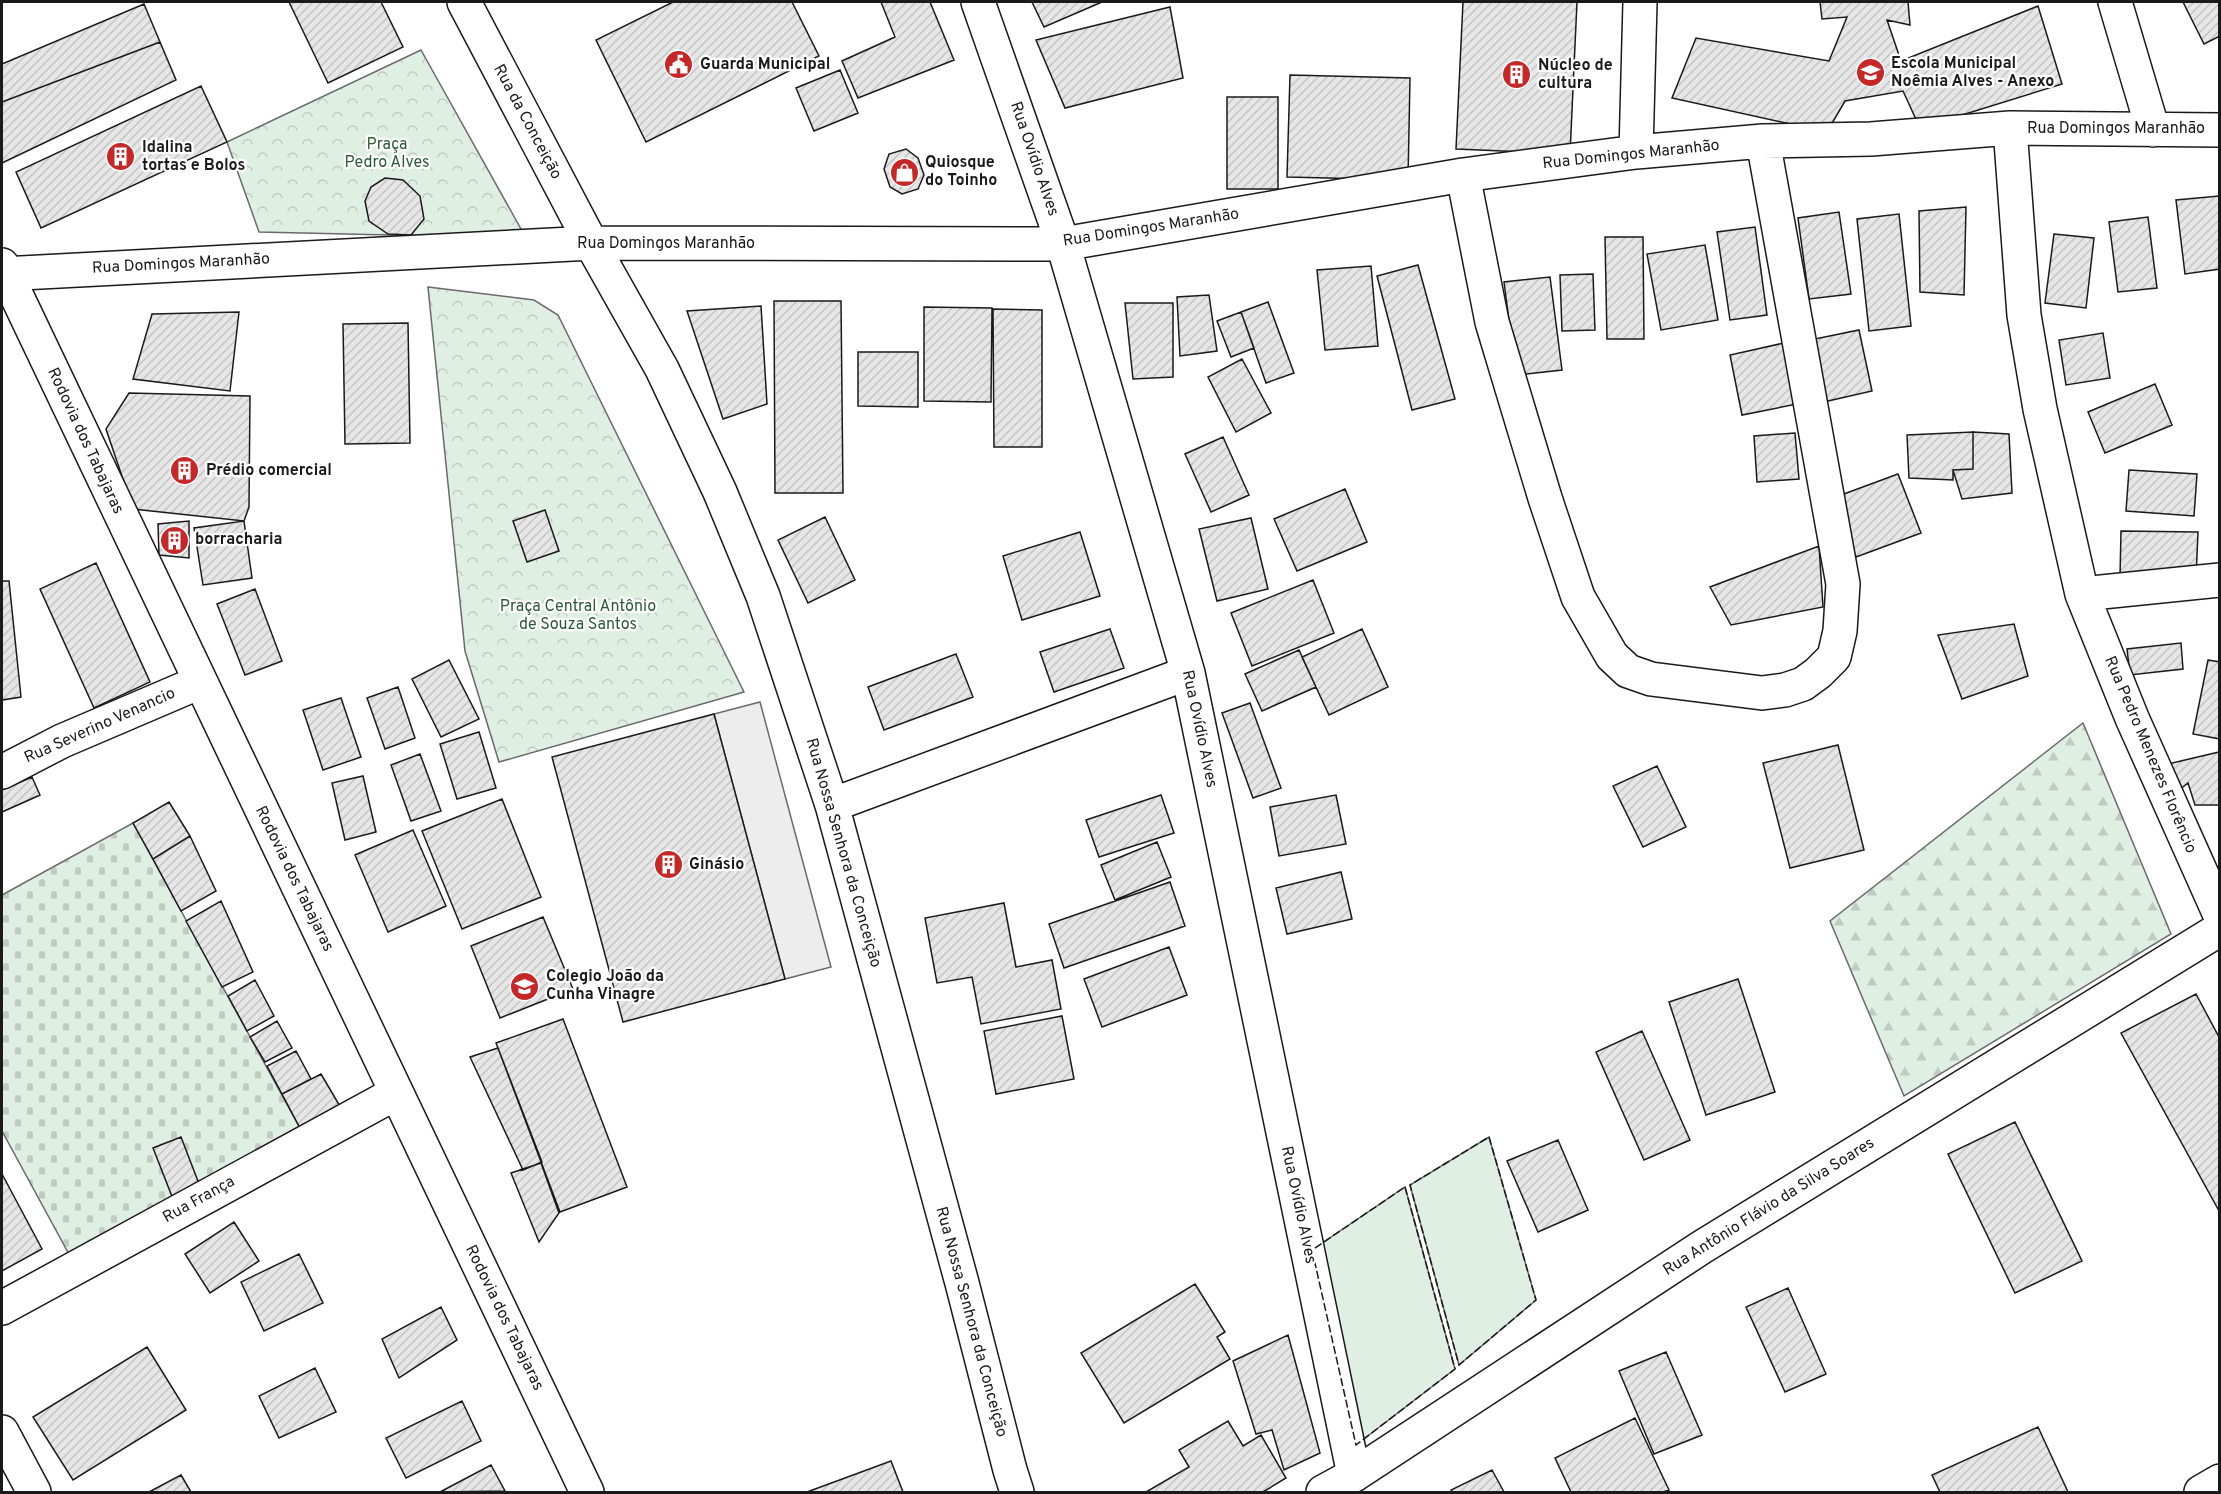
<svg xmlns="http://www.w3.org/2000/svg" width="2221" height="1494" viewBox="0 0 2221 1494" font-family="Overpass,sans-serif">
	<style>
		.grass { fill: #e0efe3; stroke: #6a6a6a; stroke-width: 1.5 }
		.forest { fill: url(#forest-firs); stroke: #6a6a6a; stroke-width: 1.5 }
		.cemetery { fill: url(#cemetery-stones); stroke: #6a6a6a; stroke-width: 1.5 }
		.park { fill: url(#park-crowns); stroke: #6a6a6a; stroke-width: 1.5 }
		.parking { fill: #ededed; stroke: #6a6a6a; stroke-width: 1.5 }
		.building { fill: url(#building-hatch); stroke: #1a1a1a; stroke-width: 1.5 }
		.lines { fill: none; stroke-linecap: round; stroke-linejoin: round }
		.street-casing { stroke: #1a1a1a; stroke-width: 36 }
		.primary-casing { stroke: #1a1a1a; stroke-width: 36 }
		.street { stroke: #fff; stroke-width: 33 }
		.primary { stroke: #fff; stroke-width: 33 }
		.fence { stroke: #1a1a1a; stroke-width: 1.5; stroke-dasharray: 8 3; stroke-linecap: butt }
		.labels { text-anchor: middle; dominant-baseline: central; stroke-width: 4.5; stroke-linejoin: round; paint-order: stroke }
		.poi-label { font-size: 16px; font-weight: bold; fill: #1a1a1a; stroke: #fff; text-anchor: start }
		.street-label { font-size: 16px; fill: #1a1a1a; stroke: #fff }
		.park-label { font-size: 16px; fill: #2b5a34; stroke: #fff }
	</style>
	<defs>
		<pattern id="forest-firs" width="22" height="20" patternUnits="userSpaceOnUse" patternTransform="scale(1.5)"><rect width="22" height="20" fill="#e0efe3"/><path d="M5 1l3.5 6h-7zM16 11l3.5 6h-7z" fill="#c0ccc2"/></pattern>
		<pattern id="cemetery-stones" width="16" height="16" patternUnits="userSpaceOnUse" patternTransform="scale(1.5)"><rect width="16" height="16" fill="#e0efe3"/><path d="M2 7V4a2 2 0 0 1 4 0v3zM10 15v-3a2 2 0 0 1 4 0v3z" fill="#c0ccc2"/></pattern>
		<pattern id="park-crowns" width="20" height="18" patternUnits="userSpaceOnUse" patternTransform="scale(1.5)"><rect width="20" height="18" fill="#e0efe3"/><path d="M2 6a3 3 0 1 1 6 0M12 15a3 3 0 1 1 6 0" fill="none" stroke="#c0ccc2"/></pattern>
		<pattern id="building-hatch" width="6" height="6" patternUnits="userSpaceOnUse" patternTransform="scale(1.5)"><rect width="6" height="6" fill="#e6e6e6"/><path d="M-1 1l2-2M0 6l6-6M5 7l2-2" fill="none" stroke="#c5c5c5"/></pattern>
	</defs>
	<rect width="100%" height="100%" fill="#fff"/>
	<path class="grass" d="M1489,1137L1536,1300L1459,1365L1410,1185Z
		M1405,1187L1455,1369L1356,1445L1312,1250Z"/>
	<path class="forest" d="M2083,723L2171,934L1904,1096L1830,921Z"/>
	<path class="cemetery" d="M133,823L301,1130L70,1256L2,1131V895Z"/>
	<path class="park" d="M421,50L526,238L259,232L227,142Z
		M428,287L534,300L558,315L744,692L499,762L465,651Z"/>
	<path class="parking" d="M760,702L831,967L785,979L714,714Z"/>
	<path class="building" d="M289,2H381L403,47L328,83Z
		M673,2H792L819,56L646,142L596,40Z
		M881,2H930L954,60L858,98L842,61L895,37Z
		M1032,2H1102L1044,27Z
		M1463,2H1577L1570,154L1456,149Z
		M1820,2H1908L1910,25L1887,20L1901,61L2038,6L2062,84L1920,128L1903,91L1845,101L1827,132L1672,98L1696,38L1829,61L1847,17L1822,19Z
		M2183,2H2220V36L2204,44Z
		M144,4L160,42L2,102V64Z
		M1170,7L1183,78L1065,108L1036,40Z
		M160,42L176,80L2,163V102Z
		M840,70L858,113L814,131L796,88Z
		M1290,75L1410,78L1408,180L1287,177Z
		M201,86L227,142L41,228L16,172Z
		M1227,97H1278V189H1227Z
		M906,149L918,158L924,175L918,189L902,194L890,187L884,169L889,154Z
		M385,178L403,180L420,196L424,219L411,235L388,234L369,221L365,201L371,187Z
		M2219,196L2220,269L2185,274L2176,200Z
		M1966,207L1964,295L1920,292L1919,211Z
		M1839,212L1851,294L1809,299L1798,218Z
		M1899,214L1911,326L1869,331L1857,219Z
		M2148,217L2157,288L2118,292L2109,222Z
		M1755,227L1767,315L1730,320L1717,232Z
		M2054,234L2094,238L2086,308L2045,303Z
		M1605,237H1643L1644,339H1607Z
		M1705,245L1718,320L1661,330L1647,254Z
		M1418,265L1455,399L1412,410L1377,276Z
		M1371,266L1378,346L1325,350L1317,270Z
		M1593,274L1595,330L1562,331L1560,275Z
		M1550,277L1562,370L1516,375L1504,282Z
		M1209,295L1217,351L1180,356L1177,297Z
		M774,301H841L843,493H775Z
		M1268,302L1294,373L1266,383L1241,312Z
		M1125,303H1173V377L1133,379Z
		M761,306L767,404L723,419L687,311Z
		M924,307L992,308L991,402L924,401Z
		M993,309L1042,310V447H994Z
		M239,312L230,391L133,379L152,314Z
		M1241,312L1254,348L1231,357L1217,321Z
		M408,323L410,443L345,444L343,324Z
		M1859,330L1872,391L1819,403L1805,341Z
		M2103,333L2110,378L2066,385L2059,340Z
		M1784,343L1797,404L1742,415L1730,355Z
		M858,352H918V407L858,406Z
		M1242,359L1271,413L1236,432L1208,377Z
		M2155,384L2172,425L2105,453L2088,412Z
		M129,393L250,396L249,507L244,521L133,509L106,429Z
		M1973,432V469L1953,470V480L1909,478L1907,435Z
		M1973,432L2009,434L2012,493L1962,499L1953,470L1973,469Z
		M1795,433L1799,479L1757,482L1754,436Z
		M1223,437L1249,495L1211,512L1185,454Z
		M2129,470L2197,474L2194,516L2126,511Z
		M1898,474L1921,533L1856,557L1833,498Z
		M1345,489L1367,542L1297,571L1274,519Z
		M545,510L559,551L527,562L513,521Z
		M825,517L855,580L808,603L778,540Z
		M1251,518L1268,589L1217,601L1199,529Z
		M189,521V558L159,555L158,524Z
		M244,521L252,578L203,585L194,528Z
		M2121,531L2198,532L2196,578L2120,577Z
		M1080,532L1100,596L1022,620L1003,556Z
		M1819,546L1823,607L1731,625L1710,587Z
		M96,563L150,682L94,708L40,589Z
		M1313,580L1334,633L1252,666L1231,613Z
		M2,581H9L21,697L2,700Z
		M255,589L282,661L245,675L217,604Z
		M2014,624L2028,676L1962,699L1938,635Z
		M1110,629L1124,668L1054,692L1040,652Z
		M1362,629L1388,687L1329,715L1302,657Z
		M2181,643L2183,669L2130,675L2127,649Z
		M1299,650L1316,687L1262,711L1245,674Z
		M956,654L973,697L884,730L868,687Z
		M449,660L479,719L441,737L412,679Z
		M2208,660L2220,662V739L2193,734Z
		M398,687L415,738L385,749L367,698Z
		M341,698L361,757L323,770L303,710Z
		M1250,703L1281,788L1253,798L1222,713Z
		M714,714L785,979L623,1022L552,757Z
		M479,732L496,788L457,799L440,744Z
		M1838,745L1864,850L1790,868L1763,763Z
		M2219,752L2220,805H2195L2188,783L2179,790L2168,764Z
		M420,754L441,811L411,821L391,765Z
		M1657,766L1686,827L1643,847L1613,786Z
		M363,776L376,832L345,840L332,783Z
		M32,777L40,795L2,812V790Z
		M1161,795L1174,833L1099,857L1086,820Z
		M1336,795L1346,844L1279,856L1270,807Z
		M502,799L541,897L462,929L422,831Z
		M169,802L190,836L153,859L133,823Z
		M413,830L446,906L388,932L355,855Z
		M190,836L216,891L181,911L153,859Z
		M1157,842L1171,877L1115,900L1101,865Z
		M1341,872L1352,919L1287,934L1276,888Z
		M1170,882L1185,926L1064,968L1049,924Z
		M221,901L253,972L222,987L186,921Z
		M1004,903L1016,967L1052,960L1061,1009L981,1024L972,977L937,983L925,918Z
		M543,917L573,989L500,1018L471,946Z
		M1169,947L1187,995L1102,1027L1084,979Z
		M1738,979L1775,1092L1706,1115L1669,1002Z
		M255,980L274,1016L247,1031L228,996Z
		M2196,994L2220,1039V1208L2218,1209L2121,1033Z
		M1062,1016L1074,1079L996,1094L984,1031Z
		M563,1019L627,1187L560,1212L496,1043Z
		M277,1021L292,1048L265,1062L250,1037Z
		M1642,1031L1690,1140L1644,1160L1596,1052Z
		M498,1048L542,1162L523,1170L470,1057Z
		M296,1051L311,1079L282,1094L267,1066Z
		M321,1074L341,1108L301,1130L282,1094Z
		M2015,1122L2082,1261L2015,1293L1948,1154Z
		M181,1137L201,1189L173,1199L153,1148Z
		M1558,1140L1588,1210L1538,1232L1507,1161Z
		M541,1163L559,1213L539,1242L511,1173Z
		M2,1174L42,1249L2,1271Z
		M234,1222L259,1261L210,1293L185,1254Z
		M299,1254L323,1303L264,1331L241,1282Z
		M1195,1284L1225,1332L1217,1337L1230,1359L1124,1423L1081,1353Z
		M1788,1288L1826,1374L1785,1392L1746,1307Z
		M441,1307L457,1340L399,1378L382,1339Z
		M1288,1335L1320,1453L1284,1470L1272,1430L1256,1434L1233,1361Z
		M147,1347L186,1410L73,1480L33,1417Z
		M1666,1352L1702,1435L1654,1454L1619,1371Z
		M315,1368L336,1412L279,1438L259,1396Z
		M462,1401L481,1441L406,1478L386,1438Z
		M1635,1418L1669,1490L1663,1492H1571L1555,1458Z
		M1228,1421L1243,1446L1261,1435L1286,1478L1263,1492H1146L1189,1467L1179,1450Z
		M2038,1427L2068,1492H1940L1932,1475Z
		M891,1461L903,1492H807Z
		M491,1465L505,1491L440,1492Z
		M1492,1470L1504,1492H1452L1451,1490Z
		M181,1475L191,1492H149Z"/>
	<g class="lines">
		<defs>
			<path id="street" d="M464,2L591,243L662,369L720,492L763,596L832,805L962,1283L1010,1470L1017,1492
				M978,2L1063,244L1188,673L1354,1475
				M2115,2L2153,130
				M2010,128L2024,315L2040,409L2082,594L2132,718L2220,915
				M1636,152L1640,2
				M1463,175L1492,322L1545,498L1578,597L1612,656L1628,671L1651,679L1762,693L1785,690L1803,684L1818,673L1834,657L1840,631L1843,584L1763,141
				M2,274L591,243L1063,244L1463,175L1636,152L1763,141L1871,139L2010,128L2220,130
				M2082,594L2220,580
				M2,772L62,741L200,682
				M832,805L1188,673
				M2,1308L396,1093
				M2,1432L34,1492
				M1323,1492L1354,1475L1702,1247L2220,929
				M2201,1492L2220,1481"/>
			<path id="primary" d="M2,265L587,1492"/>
		</defs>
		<use href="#street" class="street-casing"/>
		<use href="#primary" class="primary-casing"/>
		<use href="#street" class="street"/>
		<use href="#primary" class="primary"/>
		<path class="fence" d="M1489,1137L1536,1300L1459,1365L1410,1185Z
			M1405,1187L1455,1369L1356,1445L1312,1250Z"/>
	</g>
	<defs>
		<symbol id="civic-disc" viewBox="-11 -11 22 22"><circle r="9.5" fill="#c62828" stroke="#fff"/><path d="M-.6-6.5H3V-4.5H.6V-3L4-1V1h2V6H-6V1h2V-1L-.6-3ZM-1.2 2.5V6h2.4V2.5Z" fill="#fff"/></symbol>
		<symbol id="school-disc" viewBox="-11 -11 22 22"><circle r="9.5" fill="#c62828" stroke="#fff"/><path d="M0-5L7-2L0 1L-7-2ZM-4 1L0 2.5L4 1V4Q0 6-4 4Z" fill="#fff"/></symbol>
		<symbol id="building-disc" viewBox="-11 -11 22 22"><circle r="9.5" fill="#c62828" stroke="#fff"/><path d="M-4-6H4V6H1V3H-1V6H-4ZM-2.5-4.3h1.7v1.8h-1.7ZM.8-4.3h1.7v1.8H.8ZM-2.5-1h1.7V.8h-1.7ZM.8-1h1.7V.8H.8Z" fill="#fff"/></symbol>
		<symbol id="shop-disc" viewBox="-11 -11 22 22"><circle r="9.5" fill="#c62828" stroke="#fff"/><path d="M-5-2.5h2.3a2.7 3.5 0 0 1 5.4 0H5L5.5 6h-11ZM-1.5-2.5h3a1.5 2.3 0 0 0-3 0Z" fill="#fff"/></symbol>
	</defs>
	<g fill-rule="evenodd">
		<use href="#civic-disc" x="662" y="48" width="33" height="33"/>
		<use href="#school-disc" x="1854" y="56" width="33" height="33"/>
		<use href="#building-disc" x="1500" y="58" width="33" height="33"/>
		<use href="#building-disc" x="104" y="140" width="33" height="33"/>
		<use href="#shop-disc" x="888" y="156" width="33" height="33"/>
		<use href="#building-disc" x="168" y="454" width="33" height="33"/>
		<use href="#building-disc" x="158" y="524" width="33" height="33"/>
		<use href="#building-disc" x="652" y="848" width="33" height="33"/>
		<use href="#school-disc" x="508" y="970" width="33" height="33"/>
	</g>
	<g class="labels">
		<g class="poi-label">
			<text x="1891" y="64">Escola Municipal<tspan x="1891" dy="18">Noêmia Alves - Anexo</tspan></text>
			<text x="700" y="65">Guarda Municipal</text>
			<text x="1538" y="66">Núcleo de<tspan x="1538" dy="18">cultura</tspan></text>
			<text x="142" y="148">Idalina<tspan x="142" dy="18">tortas e Bolos</tspan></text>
			<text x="925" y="163">Quiosque<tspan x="925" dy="18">do Toinho</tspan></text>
			<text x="206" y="471">Prédio comercial</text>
			<text x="195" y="540">borracharia</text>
			<text x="689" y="865">Ginásio</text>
			<text x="546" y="977">Colegio João da<tspan x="546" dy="18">Cunha Vinagre</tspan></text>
		</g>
		<g class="street-label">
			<text transform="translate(527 122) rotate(62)">Rua da Conceição</text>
			<text x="2116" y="129">Rua Domingos Maranhão</text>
			<text transform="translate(1631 155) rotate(-6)">Rua Domingos Maranhão</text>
			<text transform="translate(1034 159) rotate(71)">Rua Ovídio Alves</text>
			<text transform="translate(1151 228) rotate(-9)">Rua Domingos Maranhão</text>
			<text x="666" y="244">Rua Domingos Maranhão</text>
			<text transform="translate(181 264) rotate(-3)">Rua Domingos Maranhão</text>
			<text transform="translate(85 441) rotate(65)">Rodovia dos Tabajaras</text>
			<text transform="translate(100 726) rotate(-24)">Rua Severino Venancio</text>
			<text transform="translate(1199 729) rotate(78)">Rua Ovídio Alves</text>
			<text transform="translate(2150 755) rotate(67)">Rua Pedro Menezes Florêncio</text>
			<text transform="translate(843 853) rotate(74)">Rua Nossa Senhora da Conceição</text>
			<text transform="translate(294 879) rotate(64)">Rodovia dos Tabajaras</text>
			<text transform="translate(199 1200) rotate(-29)">Rua França</text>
			<text transform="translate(1298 1205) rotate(78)">Rua Ovídio Alves</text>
			<text transform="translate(1769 1207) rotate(-32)">Rua Antônio Flávio da Silva Soares</text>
			<text transform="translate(504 1318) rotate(64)">Rodovia dos Tabajaras</text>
			<text transform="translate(971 1322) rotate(75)">Rua Nossa Senhora da Conceição</text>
		</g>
		<g class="park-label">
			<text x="387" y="145">Praça<tspan x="387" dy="18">Pedro Alves</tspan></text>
			<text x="578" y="607">Praça Central Antônio<tspan x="578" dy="18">de Souza Santos</tspan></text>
		</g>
	</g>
	<rect width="2221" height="1494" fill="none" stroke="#1a1a1a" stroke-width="6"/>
</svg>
